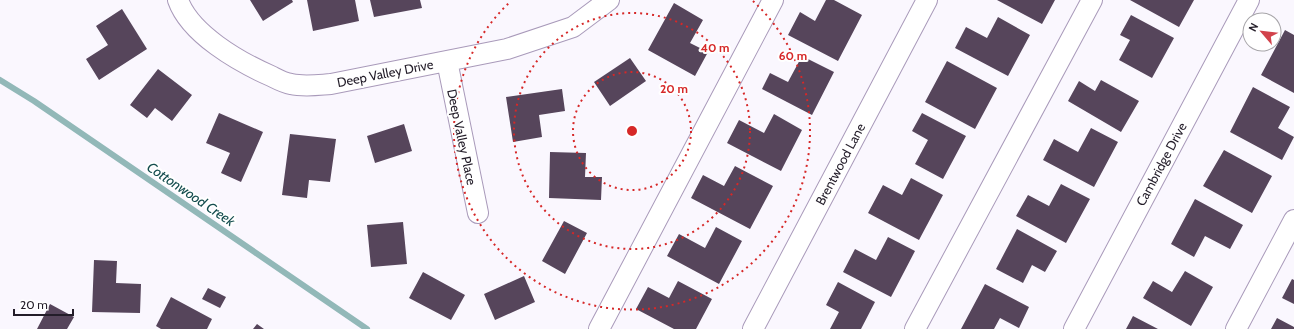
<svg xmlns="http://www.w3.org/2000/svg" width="1294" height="329" viewBox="0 0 1294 329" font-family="Cabin,sans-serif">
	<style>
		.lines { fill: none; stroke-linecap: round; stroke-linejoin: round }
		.stream { stroke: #92b8b8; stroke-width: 6 }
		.building { fill: #56455b }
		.minor-casing { stroke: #a99aba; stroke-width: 22 }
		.minor { stroke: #fff; stroke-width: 20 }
		.ring { fill: none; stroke: #d62828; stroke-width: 2; stroke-dasharray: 2 4 }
		.labels { text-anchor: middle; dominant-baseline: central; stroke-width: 4; stroke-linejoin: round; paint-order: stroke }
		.street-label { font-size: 13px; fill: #231d29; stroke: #fff }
		.water-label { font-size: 14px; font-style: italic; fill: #144d4e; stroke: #fff }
		.centre { fill: #d62828; stroke: #fff; stroke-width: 2 }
		.ring-label { font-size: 12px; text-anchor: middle; font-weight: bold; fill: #d62828; stroke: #fff; stroke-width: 4; stroke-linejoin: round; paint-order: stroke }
	</style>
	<rect width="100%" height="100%" fill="#faf7fe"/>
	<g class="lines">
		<path class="stream" d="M0,80L34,101L367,329"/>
	</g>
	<path class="building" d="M250,0H292L293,2L263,21Z
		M307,0H355L359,21L313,31Z
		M370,0H420L422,8L374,17Z
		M826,0H834L862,15L838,61L788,35L800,12L815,21Z
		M997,0H1055L1042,24Z
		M1130,0H1194L1179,27Z
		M674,3L703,20L690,43L708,52L695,76L648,50Z
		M122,9L147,49L99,80L86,59L108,45L96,26Z
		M1131,15L1174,38L1152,78L1119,60L1130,40L1120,35Z
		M998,17L1030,35L1008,76L955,48L966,27L987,38Z
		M1285,30L1294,35V93L1261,75Z
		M802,56L834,72L812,115L762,89L770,73L788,82Z
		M630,58L646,81L610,106L594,82Z
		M947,61L997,88L975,129L925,102Z
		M158,69L192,95L172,121L155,108L147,118L130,105Z
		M1101,80L1139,101L1121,132L1068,101L1079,81L1095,91Z
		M1253,87L1290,107L1278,128L1294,137L1282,160L1230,132Z
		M562,89L565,111L539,115L542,137L513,142L506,97Z
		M219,113L263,132L241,182L221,173L230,153L206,143Z
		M922,113L966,136L943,179L915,164L928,140L912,131Z
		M774,114L802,130L781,171L727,143L739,120L764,133Z
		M404,124L412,151L375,163L367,136Z
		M1091,128L1118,142L1094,187L1043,160L1054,139L1078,152Z
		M290,134L336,139L330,182L309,180L307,198L282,195Z
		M1224,150L1272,176L1252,213L1203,186Z
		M550,152L586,153L585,177H602L601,200L549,198Z
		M735,166L773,186L750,229L691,198L703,175L724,186Z
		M911,178L943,195L919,240L868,213L883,185L902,195Z
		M1061,184L1090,199L1066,243L1016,216L1028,195L1049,206Z
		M1195,199L1243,225L1230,249L1205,236L1194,257L1171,244Z
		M564,221L587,233L565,274L542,261Z
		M403,222L407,264L371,267L367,225Z
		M716,227L742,241L719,284L667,256L679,234L705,248Z
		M1017,229L1057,251L1045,272L1032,265L1023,283L996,269Z
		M888,237L915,251L891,297L843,272L855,249L876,260Z
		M94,260L117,261L116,283L141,284L140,313L92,312Z
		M1185,271L1213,287L1191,326L1143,298L1153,281L1172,292Z
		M423,272L465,295L451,320L409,298Z
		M524,276L535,302L495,320L484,294Z
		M1292,279L1294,280V304L1282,298Z
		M678,281L712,299L696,329H674L636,309L648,287L669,298Z
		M838,282L875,302L861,329H830L839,312L826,305Z
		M985,284L1029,307L1019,328L1000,318L994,329H961Z
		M208,288L226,297L220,308L202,299Z
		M171,297L212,319L207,329H161L156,326Z
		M50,304L74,317L67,329H37Z
		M1133,316L1158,329H1126Z
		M1277,318L1294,327V329H1271Z
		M257,324L264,329H253Z"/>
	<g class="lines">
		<defs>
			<path id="minor" d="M178,0C190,34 239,62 271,76C277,79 284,83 291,84C304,87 317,85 331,84L507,49L573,27L609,0
				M447,61L478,213
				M599,329L773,0
				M753,329L927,0
				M915,329L1092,0
				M1074,329L1249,0
				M1236,329L1294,220"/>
		</defs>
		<use href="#minor" class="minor-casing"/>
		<use href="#minor" class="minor"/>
	</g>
	<g class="ring">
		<circle cx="632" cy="131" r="59"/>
		<circle cx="632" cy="131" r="118"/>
		<path d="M753 1A178 178 0 1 1 511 1"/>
	</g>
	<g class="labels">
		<g class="street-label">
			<text transform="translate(385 73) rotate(-11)">Deep Valley Drive</text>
			<text transform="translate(462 137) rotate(78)">Deep Valley Place</text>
			<text transform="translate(840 164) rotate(-62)">Brentwood Lane</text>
			<text transform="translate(1161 164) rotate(-62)">Cambridge Drive</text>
		</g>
		<g class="water-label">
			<text transform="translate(191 194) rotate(34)">Cottonwood Creek</text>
		</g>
	</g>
	<circle cx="632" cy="131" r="6" class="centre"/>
	<g class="ring-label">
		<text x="715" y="52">40 m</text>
		<text x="793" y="60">60 m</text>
		<text x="674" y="93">20 m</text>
	</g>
	<g transform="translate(1262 32) rotate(298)"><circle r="19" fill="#ffffff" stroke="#a7a5a9"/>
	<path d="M0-3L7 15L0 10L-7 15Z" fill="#d2424b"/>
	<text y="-6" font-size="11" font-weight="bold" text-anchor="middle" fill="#231d29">N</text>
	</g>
	<path d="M14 309v6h59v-6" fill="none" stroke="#231d29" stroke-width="2"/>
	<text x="20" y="309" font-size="12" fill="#231d29" stroke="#ffffff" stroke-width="3" paint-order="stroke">20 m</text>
</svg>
